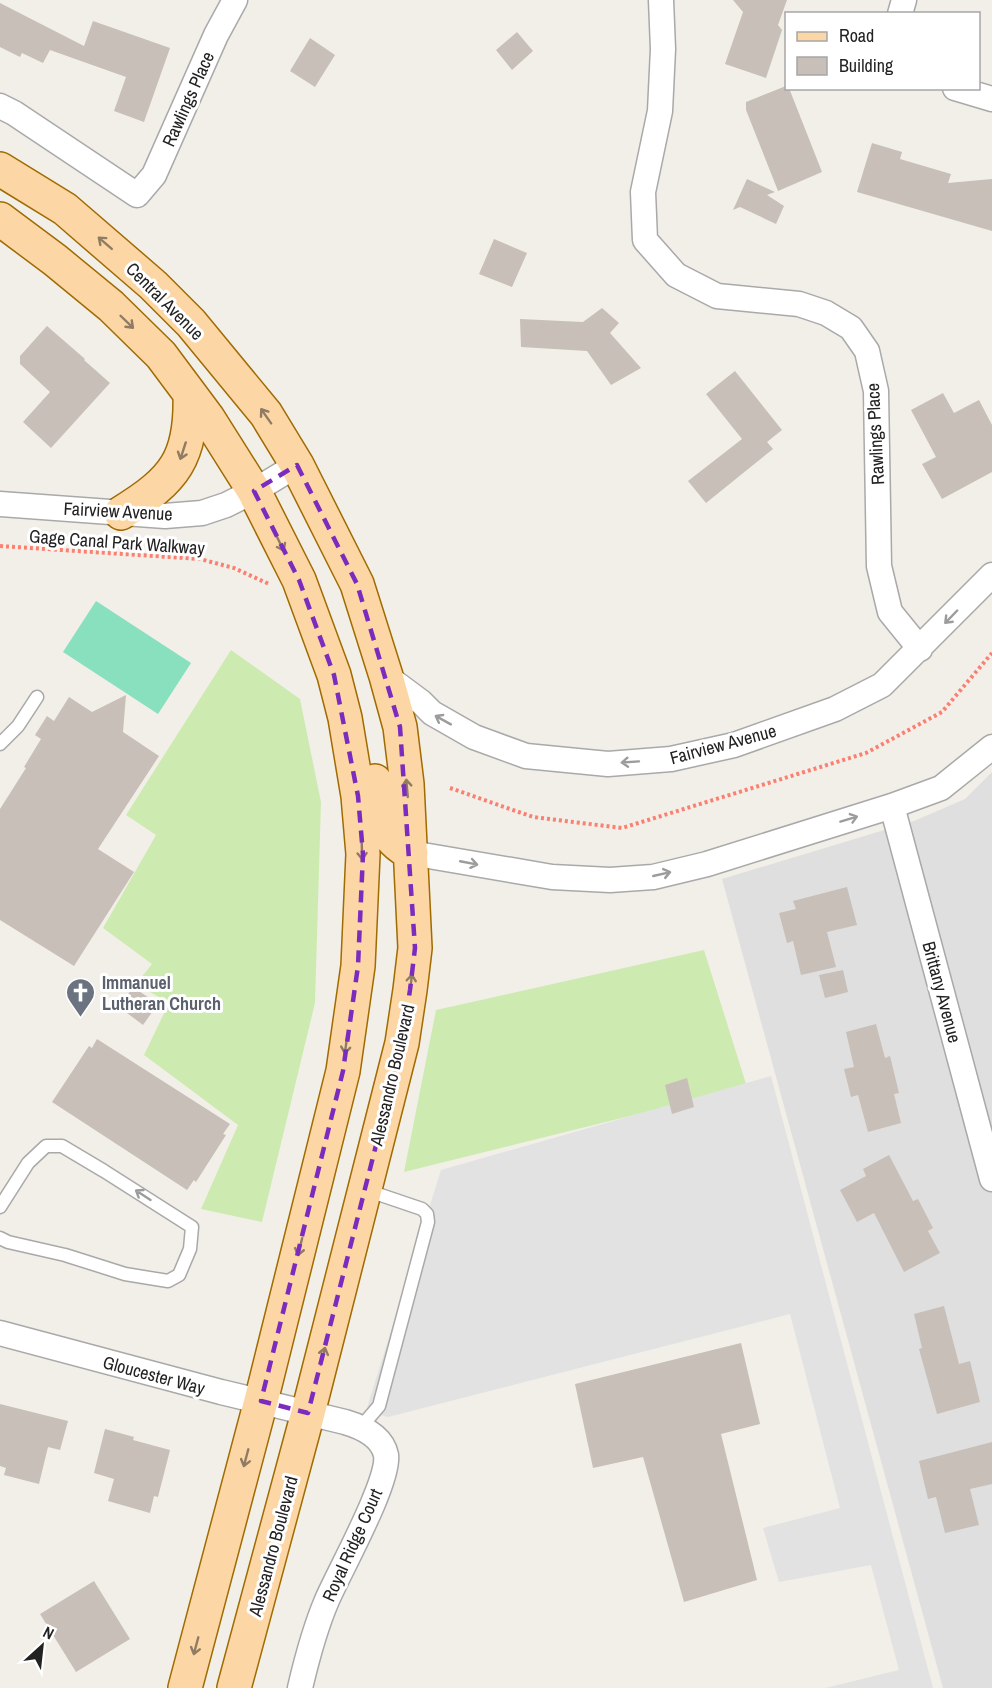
<svg xmlns="http://www.w3.org/2000/svg" width="992" height="1688" viewBox="0 0 992 1688" font-family="'Archivo Narrow',sans-serif">
	<style>
		.residential { fill: #e0dfdf }
		.grass { fill: #cdebb0 }
		.pitch { fill: #88e0be }
		.parking { fill: #e2e2e2 }
		.building { fill: #c7bfb8 }
		.lines { fill: none; stroke-linecap: round; stroke-linejoin: round }
		.lane-casing { stroke: #a9a9a9; stroke-width: 15 }
		.street-casing { stroke: #a9a9a9; stroke-width: 27 }
		.primary-casing { stroke: #a06b00; stroke-width: 36 }
		.path { stroke: #fa8072; stroke-width: 4; stroke-dasharray: 3 3; stroke-linecap: butt }
		.lane { stroke: #fff; stroke-width: 12 }
		.street { stroke: #fff; stroke-width: 24 }
		.primary { stroke: #fcd6a4; stroke-width: 33 }
		.oneway { stroke: #8f7c63 }
		.oneway2 { stroke: #9c9c9c }
		.marked { fill: none; stroke: #7b2cbf; stroke-width: 4.5; stroke-dasharray: 12 8; stroke-linejoin: round }
		.labels { text-anchor: middle; dominant-baseline: central; stroke-width: 6; stroke-linejoin: round; paint-order: stroke }
		.street-label { font-size: 18px; fill: #222; stroke: #fff }
		.worship-label { font-size: 18px; font-weight: bold; fill: #5b616d; stroke: #fff; text-anchor: start }
	</style>
	<rect width="100%" height="100%" fill="#f2efe9"/>
	<path class="residential" d="M992,772V1688H943L722,879L914,821L965,799Z"/>
	<path class="grass" d="M231,650L300,699L321,802L315,1003L262,1222L201,1209L238,1125L144,1055L169,1003L136,984L152,964L103,928L156,835L126,815Z
		M704,950L747,1087L404,1172L436,1010Z"/>
	<path class="pitch" d="M96,601L191,663L158,714L63,652Z"/>
	<path class="parking" d="M771,1076L933,1688H825L899,1670L871,1565L779,1582L763,1528L840,1508L790,1314L388,1417L366,1411L441,1170Z"/>
	<path class="building" d="M733,0H787L778,25L782,30L766,78L725,64L743,12Z
		M0,3L84,46L93,21L170,48L144,122L114,111L126,77L50,50L43,63L22,53L20,57L0,47Z
		M517,32L533,51L512,70L496,50Z
		M310,38L335,55L315,87L290,71Z
		M786,86V88H789L822,172L778,191L746,110V102Z
		M872,143L902,152L900,159L951,174L948,183L992,179V231L857,192Z
		M747,179L775,192L767,195L784,206L776,224L740,207L733,210Z
		M494,239L527,253L512,287L479,274Z
		M602,308L619,323L610,333L641,368L611,385L587,351L521,347L520,319L583,322Z
		M47,326L85,359L84,360L110,383L51,448L23,422L50,392L20,364V356Z
		M735,371L782,430L767,442L773,449L706,503L688,481L742,439L706,394Z
		M943,393L954,413L979,400L992,425V472L942,499L922,464L936,457L911,410Z
		M126,695L123,732L159,756L98,849L134,872L74,966L0,920V809L26,768L24,767L41,739L35,735L47,716L54,721L69,697L92,712Z
		M847,887L857,925L827,932L836,967L801,975L793,941L787,943L779,913L796,909L793,901Z
		M843,970L848,992L825,998L819,975Z
		M133,987L158,1004L143,1025L119,1007Z
		M876,1024L885,1058L890,1056L899,1093L894,1094L901,1123L868,1132L858,1095L851,1097L844,1069L854,1067L846,1032Z
		M97,1039L230,1124L223,1134L226,1135L196,1182L194,1180L187,1190L52,1102L89,1046L92,1048Z
		M687,1078L694,1107L672,1114L665,1085Z
		M889,1155L913,1201L918,1199L933,1228L928,1231L940,1253L904,1272L874,1213L857,1222L840,1190L866,1176L863,1169Z
		M944,1306L959,1364L970,1361L980,1402L937,1414L919,1349L922,1348L914,1314Z
		M741,1343L760,1424L721,1434L757,1580L684,1602L643,1457L593,1468L575,1384Z
		M0,1404L68,1421L60,1450L48,1447L39,1484L4,1475L6,1468L0,1466Z
		M105,1429L134,1437L133,1440L170,1450L158,1497L154,1496L150,1513L108,1501L114,1479L94,1473Z
		M992,1442V1484L970,1489L979,1525L945,1533L936,1497L928,1499L919,1461Z
		M94,1581L130,1639L76,1672L40,1614Z"/>
	<g class="lines">
		<defs>
			<path id="lane" d="M0,744L18,726L37,697
				M0,1207L28,1163L46,1146H62L104,1171L192,1227L190,1249L179,1275L168,1281L125,1274L65,1255L8,1242L0,1238
				M361,1427L379,1406L428,1222L427,1214L422,1209L366,1190"/>
			<path id="street" d="M661,0L663,49L660,111L643,192L645,240L676,275L717,296L799,304L826,313L851,328L867,351L876,391L879,566L890,612L920,649
				M900,14L904,0
				M955,88L992,99
				M0,106L14,113L137,195L154,175L216,35L235,0
				M0,504L165,516L202,513L226,505L254,491L297,465
				M386,676L421,702L432,713L474,737L526,756L608,764L671,759L734,745L835,709L882,685L992,575
				M892,806L992,1179
				M411,853L552,877L610,880L653,877L707,864L892,806L941,788L992,747
				M0,1333L221,1392L345,1422C362,1427 382,1436 386,1455C390,1481 339,1572 327,1600C315,1628 307,1658 300,1688"/>
			<path id="primary" d="M0,169L65,209L153,285L191,323L266,414L297,465L357,584L386,676L400,727L407,784L415,948L410,990L402,1043L308,1413L234,1688
				M0,219L55,260L111,306L161,355L208,418L254,491L299,580L334,675L345,718L358,796L363,854L358,966L343,1071L261,1401L185,1688
				M121,513C175,480 192,458 190,394
				M375,781C380,813 379,837 411,853"/>
		</defs>
		<use href="#lane" class="lane-casing"/>
		<use href="#street" class="street-casing"/>
		<use href="#primary" class="primary-casing"/>
		<path class="path" d="M0,546L200,559L234,568L269,584
			M450,788L533,817L622,828L866,753L942,712L992,653"/>
		<use href="#lane" class="lane"/>
		<use href="#street" class="street"/>
		<use href="#primary" class="primary"/>
	</g>
	<defs><path id="oneway-shaft" d="M-6 0H5M1.5-3L5.5 0L1.5 3" fill="none" stroke-width="1.6" stroke-linecap="round" stroke-linejoin="round" transform="scale(1.5)"/></defs>
	<g class="oneway">
		<use href="#oneway-shaft" transform="translate(105 243) rotate(-139)"/>
		<use href="#oneway-shaft" transform="translate(127 322) rotate(44)"/>
		<use href="#oneway-shaft" transform="translate(266 416) rotate(-125)"/>
		<use href="#oneway-shaft" transform="translate(183 451) rotate(108)"/>
		<use href="#oneway-shaft" transform="translate(280 543) rotate(64)"/>
		<use href="#oneway-shaft" transform="translate(407 788) rotate(-95)"/>
		<use href="#oneway-shaft" transform="translate(362 851) rotate(88)"/>
		<use href="#oneway-shaft" transform="translate(411 983) rotate(-84)"/>
		<use href="#oneway-shaft" transform="translate(346 1045) rotate(98)"/>
		<use href="#oneway-shaft" transform="translate(300 1247) rotate(104)"/>
		<use href="#oneway-shaft" transform="translate(323 1356) rotate(-76)"/>
		<use href="#oneway-shaft" transform="translate(246 1458) rotate(105)"/>
		<use href="#oneway-shaft" transform="translate(196 1646) rotate(105)"/>
	</g>
	<g class="oneway2">
		<use href="#oneway-shaft" transform="translate(951 617) rotate(134)"/>
		<use href="#oneway-shaft" transform="translate(443 720) rotate(-151)"/>
		<use href="#oneway-shaft" transform="translate(630 762) rotate(176)"/>
		<use href="#oneway-shaft" transform="translate(849 819) rotate(-17)"/>
		<use href="#oneway-shaft" transform="translate(469 863) rotate(11)"/>
		<use href="#oneway-shaft" transform="translate(662 874) rotate(-13)"/>
		<use href="#oneway-shaft" transform="translate(143 1195) rotate(-147)"/>
	</g>
	<path class="marked" d="M297,465L357,584L400,727L415,948L410,990L402,1043L308,1413L261,1401L343,1071L358,966L363,854L358,796L334,675L299,580L254,491Z"/>
	<defs>
		<symbol id="church-pin" viewBox="-11 -11 22 30"><path d="M0 17L-7.5 6A9.5 9.5 0 1 1 7.5 6Z" fill="#6b7280" stroke="#fff"/><path d="M-1.2-6h2.4v3.5h3.3v2.4h-3.3V6h-2.4V-.1h-3.3v-2.4h3.3Z" fill="#fff"/></symbol>
	</defs>
	<g fill-rule="evenodd">
		<use href="#church-pin" x="64" y="976" width="33" height="45"/>
	</g>
	<g class="labels">
		<g class="street-label">
			<text transform="translate(188 99) rotate(-66)">Rawlings Place</text>
			<text transform="translate(165 301) rotate(45)">Central Avenue</text>
			<text transform="translate(875 434) rotate(-93)">Rawlings Place</text>
			<text transform="translate(118 511) rotate(3)">Fairview Avenue</text>
			<text transform="translate(117 542) rotate(4)">Gage Canal Park Walkway</text>
			<text transform="translate(723 744) rotate(-15)">Fairview Avenue</text>
			<text transform="translate(942 992) rotate(75)">Brittany Avenue</text>
			<text transform="translate(392 1075) rotate(-77)">Alessandro Boulevard</text>
			<text transform="translate(154 1375) rotate(15)">Gloucester Way</text>
			<text transform="translate(352 1545) rotate(-66)">Royal Ridge Court</text>
			<text transform="translate(273 1546) rotate(-75)">Alessandro Boulevard</text>
		</g>
		<g class="worship-label">
			<text x="102" y="982">Immanuel<tspan x="102" dy="21">Lutheran Church</tspan></text>
		</g>
	</g>
	<rect x="785" y="12" width="195" height="78" fill="#ffffff" stroke="#a7a7a7" stroke-width="1.5"/>
	<rect x="797" y="32" width="30" height="9" fill="#fcd6a4" stroke="#a7a7a7" stroke-width="1.5"/>
	<text x="839" y="42" font-size="18" fill="#222222">Road</text>
	<rect x="797" y="57" width="30" height="18" fill="#c7bfb8" stroke="#a7a7a7" stroke-width="1.5"/>
	<text x="839" y="72" font-size="18" fill="#222222">Building</text>
	<g transform="translate(42 1646) rotate(27)" stroke="#ffffff" stroke-width="4.5" paint-order="stroke">
	<path d="M0-4.5L10 22L0 15L-10 22Z" fill="#222222"/>
	<text y="-9" font-size="16" font-weight="bold" text-anchor="middle" fill="#222222">N</text>
	</g>
</svg>
